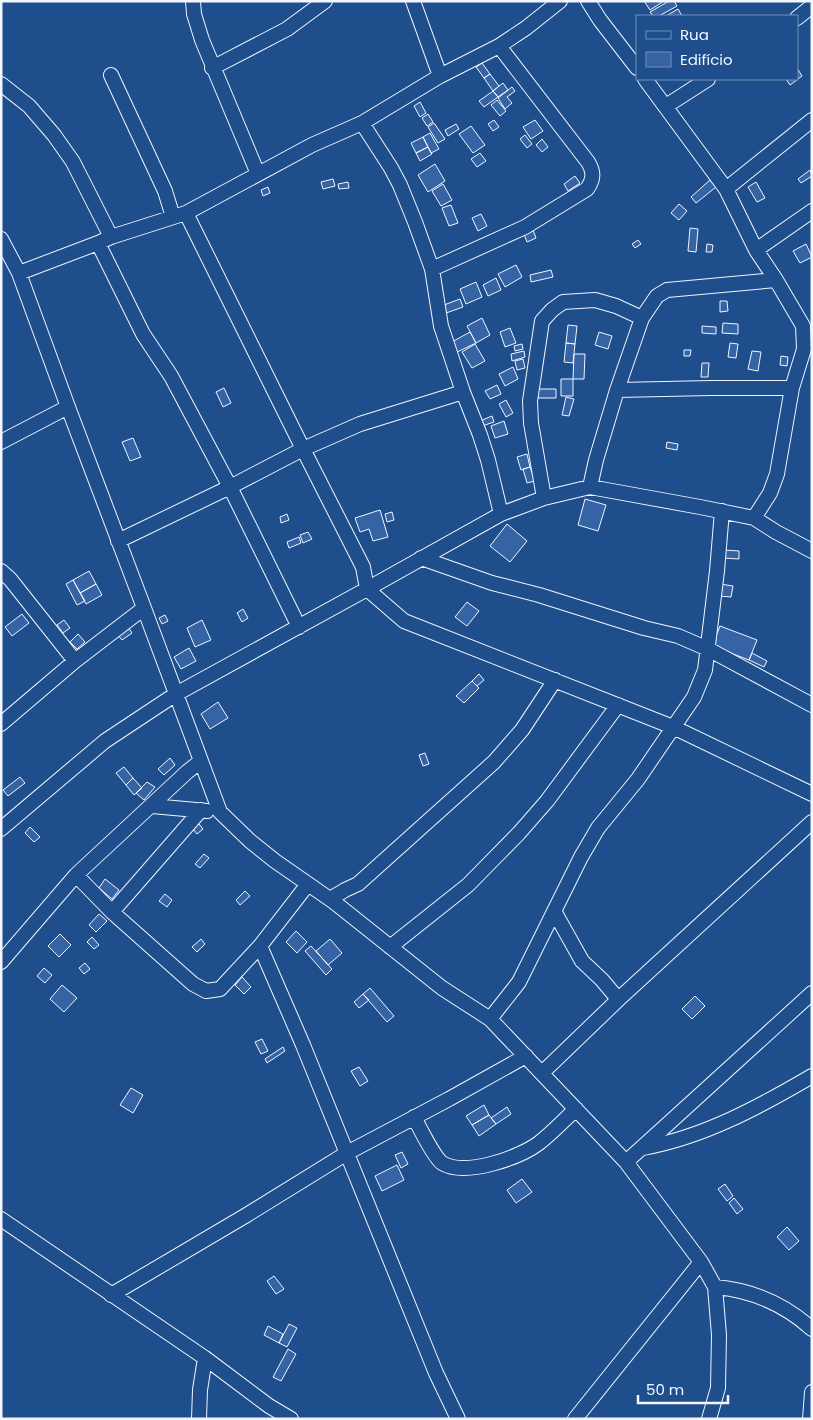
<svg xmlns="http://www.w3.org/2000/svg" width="813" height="1420" viewBox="0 0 813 1420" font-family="Poppins,sans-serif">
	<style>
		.building { fill: #3563a3; stroke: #f2f6ff }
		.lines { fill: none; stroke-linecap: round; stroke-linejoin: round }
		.minor-casing { stroke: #f2f6ff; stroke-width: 16 }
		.minor { stroke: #1f4e8c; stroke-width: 14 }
	</style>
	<rect width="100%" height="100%" fill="#1f4e8c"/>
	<path class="building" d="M644,1H664L650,10Z
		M669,1H674L677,6L659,16H653L650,12Z
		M678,9L682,16H666Z
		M482,63L490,74L484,78L476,67Z
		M797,68L802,76L790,85L786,79H797Z
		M490,74L499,86L493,91L484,78Z
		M503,83L508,90L498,97L493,91Z
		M512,87L515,91L507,97L512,103L505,109L498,98Z
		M493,91L498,97L484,107L479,101Z
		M497,100L506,111L500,116L491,105Z
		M420,102L426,113L420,117L414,106Z
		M428,114L433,122L427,126L422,118Z
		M494,120L499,127L493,131L488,124Z
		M535,120L543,131L531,139L523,127Z
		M434,123L445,139L438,143L428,127Z
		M456,124L459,129L448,136L445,130Z
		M471,126L485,145L473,153L459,134Z
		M430,133L439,149L431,153L423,137Z
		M525,135L532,144L527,148L520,139Z
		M423,137L428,147L416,153L411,143Z
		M542,139L548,147L542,152L536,145Z
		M428,147L432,154L420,161L416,153Z
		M480,153L486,161L477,167L471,159Z
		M435,164L445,181L428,192L418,175Z
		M810,170L812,176L801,183L798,179Z
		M575,176L580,183L568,191L564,184Z
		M333,179L335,186L323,189L321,182Z
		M710,180L716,187L696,203L691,197Z
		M348,182L349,188L339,189L338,184Z
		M756,182L765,198L757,202L748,187Z
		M443,184L452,200L441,206L432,191Z
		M268,187L270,193L263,196L261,190Z
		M679,204L687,211L679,220L671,213Z
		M451,205L458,223L449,226L442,208Z
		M481,214L487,226L478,231L472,218Z
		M690,228L698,229L696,252L688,251Z
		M533,230L536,238L527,242L524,234Z
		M638,240L641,244L635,248L632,244Z
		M707,244L713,245L712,252H706Z
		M806,244L812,257L800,263L793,251Z
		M516,265L522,277L505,287L498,274Z
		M551,270L553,277L531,282L530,275Z
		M496,278L501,290L488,296L483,285Z
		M476,282L482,297L466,304L460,289Z
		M460,299L463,307L446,313L444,305Z
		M720,301H727L728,311L720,312Z
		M482,318L490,335L476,343L467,326Z
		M723,323L738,324V334L722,333Z
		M568,325L577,326L575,344L566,343Z
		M702,326L716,327V334L702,333Z
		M510,328L516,343L505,347L500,332Z
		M470,332L476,343L455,353L450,343Z
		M599,332L612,336L608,349L595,345Z
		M566,343L575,344L573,363L564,362Z
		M730,343L738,344L736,358L728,357Z
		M475,344L485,361L472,368L462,352Z
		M522,344L523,349L515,351L514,346Z
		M684,350H691L690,356H684Z
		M524,351L525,357L512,361L511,354Z
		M752,351L761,352L758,371L748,369Z
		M574,354H585L584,379H573Z
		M781,356L788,357L787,366L780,365Z
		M523,359L525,368L517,370L515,361Z
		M702,363H709L708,377H701Z
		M513,367L518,379L505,386L499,374Z
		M561,379H573V396H561Z
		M497,385L501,394L490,399L485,391Z
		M224,388L231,403L223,407L216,392Z
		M536,389H556V398H536Z
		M566,397L574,399L569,416L562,415Z
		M506,400L513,413L506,417L499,404Z
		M492,416L494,422L482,426L480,421Z
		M504,421L508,434L495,438L491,426Z
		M133,438L141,457L130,461L122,442Z
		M667,442L678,444L677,450L666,448Z
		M527,454L530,467L521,470L517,457Z
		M530,467L535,481L527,483L523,469Z
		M585,499L606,505L598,531L578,525Z
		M380,510L388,537L373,541L369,529L360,532L355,518Z
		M392,512L394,520L387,522L385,514Z
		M287,514L289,520L281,523L280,517Z
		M507,524L527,541L510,562L490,546Z
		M308,532L312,539L303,543L300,535Z
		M299,537L301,543L289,548L287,542Z
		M724,550L739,551V559L723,558Z
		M89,571L96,584L80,593L73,580Z
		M73,580L85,601L77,605L66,584Z
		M96,584L102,595L86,604L80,593Z
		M720,584L733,586L731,597L719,596Z
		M467,602L479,611L467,626L455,617Z
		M243,609L248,618L242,622L237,613Z
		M22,614L29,623L12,636L5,627Z
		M165,615L168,621L162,624L159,618Z
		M64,620L70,628L63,633L57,625Z
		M202,620L211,640L195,647L187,628Z
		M720,626L757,640L749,660L712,646Z
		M128,627L132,633L122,640L117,634Z
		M78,634L85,642L77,649L70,642Z
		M189,648L196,661L181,669L174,657Z
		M752,653L767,661L764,667L749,660Z
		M479,674L484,680L477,686L472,681Z
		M472,681L479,688L464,703L456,696Z
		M218,702L228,718L210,729L201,714Z
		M425,753L429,764L423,766L419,755Z
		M170,758L175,765L164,775L158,769Z
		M124,767L133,778L126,785L116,773Z
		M20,777L25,783L8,796L3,790Z
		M133,778L142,788L134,795L126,785Z
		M147,782L155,787L144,800L136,793Z
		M199,824L203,829L197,834L193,829Z
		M30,827L40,837L34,842L25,833Z
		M204,854L209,858L200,868L195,864Z
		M105,879L119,890L112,899L99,888Z
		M245,891L250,896L240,905L236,900Z
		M165,894L172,900L167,907L159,901Z
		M99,914L107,921L96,932L89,925Z
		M296,931L307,942L297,953L286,942Z
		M60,934L71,945L59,957L48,946Z
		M92,937L99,945L94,949L87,942Z
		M201,939L205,944L197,952L192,947Z
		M330,939L342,953L328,965L316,951Z
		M311,946L332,969L326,975L305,951Z
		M85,963L90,969L84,974L79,968Z
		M44,968L52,975L45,983L37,976Z
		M242,977L251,987L244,994L235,985Z
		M62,985L77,998L64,1012L50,999Z
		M370,988L394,1016L387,1022L363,994Z
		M363,994L369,1000L359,1008L354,1002Z
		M695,996L705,1006L692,1019L682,1009Z
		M262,1039L268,1051L261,1054L255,1042Z
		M283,1047L285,1051L267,1063L265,1059Z
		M359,1067L368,1081L360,1086L351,1071Z
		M131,1088L143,1095L133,1113L120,1105Z
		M484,1105L489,1115L472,1125L466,1116Z
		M507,1107L511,1114L496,1124L491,1118Z
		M489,1115L496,1124L479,1136L472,1125Z
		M402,1152L408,1164L401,1168L395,1155Z
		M397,1165L404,1180L382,1191L375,1176Z
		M522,1179L532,1192L516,1203L507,1190Z
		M725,1184L733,1196L727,1201L718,1189Z
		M734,1198L743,1209L737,1214L729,1203Z
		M787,1227L799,1241L789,1250L777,1237Z
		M274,1276L284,1289L276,1294L267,1281Z
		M289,1324L297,1328L287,1347L279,1343Z
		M268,1326L283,1334L279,1343L264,1335Z
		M288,1349L296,1354L281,1381L273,1377Z"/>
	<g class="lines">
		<defs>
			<path id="minor" d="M193,1L194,14L202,40L258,174
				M413,1L440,76
				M588,1L600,20L637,68
				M797,18L812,6
				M212,68L287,29L325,1
				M111,75L165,191L173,217
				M645,79L726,189L756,250L776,280L803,326L804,349L792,388L777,474L770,493L754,518
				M1,84L29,106L54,135L73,162L111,237
				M666,106L708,79
				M362,123L391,168L400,185L415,222L432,269L441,326L463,392L480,435L488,460L501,514
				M726,189L812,120
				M186,213L303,449L363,567L367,589L404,621L673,727L812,794
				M1,239L19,273L68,407L144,608L220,812L250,841L275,861L334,902L442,988L490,1019L626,1162L701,1262L715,1287L719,1335L718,1388L709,1419
				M98,243L143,334L171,376L230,487L299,627
				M756,250L812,211
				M432,269L525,227L587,189C594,179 594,172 588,162L499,46
				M19,273L98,243L111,237L186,213L312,145L362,123L440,76L499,46L526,28L560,1
				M617,390L711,388H792
				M1,442L68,407
				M590,487L596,460L617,390L642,318L657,296L667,290L776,280
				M544,498L531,423L530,401L542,321L552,310L563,302L595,300L616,306L642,318
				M118,541L230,487L303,449L360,424L463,392
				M421,558L492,583L539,595L644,628L678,636L708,649L812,705
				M1,571L10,579L75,661
				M1,724L75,661L144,608
				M201,761L187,772L76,875L112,912L193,984L206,991L220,989L260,946L308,884
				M152,806L207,811
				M1,829L105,741L176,694L367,589L501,514L544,498L590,487L700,507L754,518L776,532L812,551
				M330,899L345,890L358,884L494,762L522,730L555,680
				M554,911L582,961L602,980L618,999
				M112,912L201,810
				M260,946L303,1045L436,1373L458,1419
				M390,947L468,885L519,833L547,801L618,705
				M1,962L76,875
				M490,1019L519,982L581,857L598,828L638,779L694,697L705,670L717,571L722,511
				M542,1073L622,996L812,822
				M414,1117C419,1127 435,1158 442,1163C465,1177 519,1158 539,1143C552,1133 564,1120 576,1109
				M643,1148C704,1137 759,1107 812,1076
				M626,1162L812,993
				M1,1219L205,1358L269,1406L291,1419
				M715,1287C751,1290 784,1304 812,1329
				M111,1295L245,1216L347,1153L449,1099L526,1056
				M199,1419L200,1390L205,1358
				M575,1419L701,1262
				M810,1419L812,1392"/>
		</defs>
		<use href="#minor" class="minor-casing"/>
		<use href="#minor" class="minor"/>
	</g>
	<rect width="813" height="1420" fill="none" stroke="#f2f6ff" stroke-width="5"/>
	<rect x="636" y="15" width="162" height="65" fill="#1f4e8c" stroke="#7391ba"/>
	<rect x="646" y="31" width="25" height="8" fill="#1f4e8c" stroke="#7391ba"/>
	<text x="680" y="40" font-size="15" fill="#f2f6ff">Rua</text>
	<rect x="646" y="52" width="25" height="15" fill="#3563a3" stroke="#7391ba"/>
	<text x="680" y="65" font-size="15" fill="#f2f6ff">Edifício</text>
	<path d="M638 1395v8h90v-8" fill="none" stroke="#f2f6ff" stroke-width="2.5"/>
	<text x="646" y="1395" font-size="15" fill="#f2f6ff" stroke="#1f4e8c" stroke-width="4" paint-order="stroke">50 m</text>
</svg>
